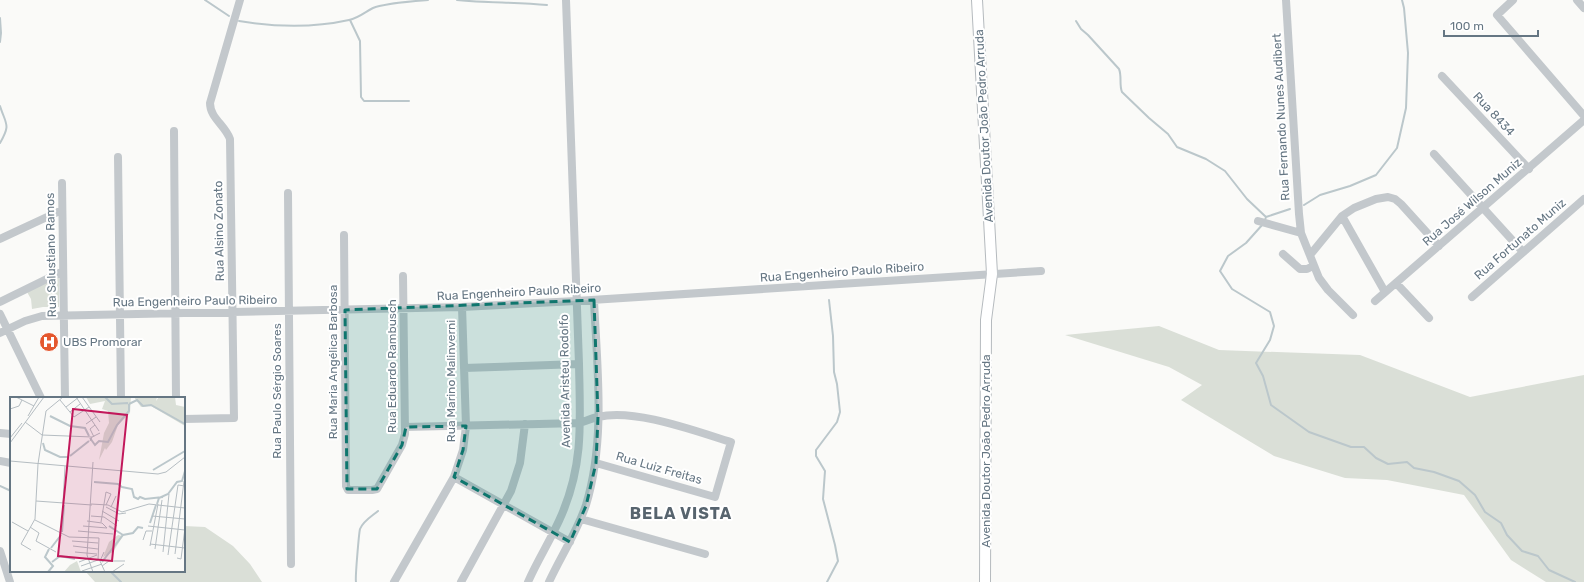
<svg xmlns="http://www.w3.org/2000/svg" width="1584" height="582" viewBox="0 0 1584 582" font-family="Rubik,sans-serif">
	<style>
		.green { fill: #dadfd7 }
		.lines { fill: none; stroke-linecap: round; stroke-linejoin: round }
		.stream { stroke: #bbc7cb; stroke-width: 2 }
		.major-casing { stroke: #b5babe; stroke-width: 12 }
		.minor { stroke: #c3c8cc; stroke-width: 8 }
		.major { stroke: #fff; stroke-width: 10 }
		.marked { fill: #0f766e; fill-opacity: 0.2; stroke: #0f766e; stroke-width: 3; stroke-dasharray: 8 5; stroke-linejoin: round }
		.labels { text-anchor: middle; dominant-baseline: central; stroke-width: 4; stroke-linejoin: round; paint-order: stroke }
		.street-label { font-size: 12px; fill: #657683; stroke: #fff }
		.poi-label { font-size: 12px; fill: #657683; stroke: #fff; text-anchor: start }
		.district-label { font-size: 16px; font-weight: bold; letter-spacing: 1px; fill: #57646e; stroke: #fff }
		.inset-river { fill: none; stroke: #bbc7cb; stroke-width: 2 }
		.inset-road { fill: none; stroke: #b5bdc2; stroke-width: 1 }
		.view { fill: #c2185b; fill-opacity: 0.15; stroke: #c2185b; stroke-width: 2 }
		.inset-edge { fill: none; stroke: #657683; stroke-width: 2 }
	</style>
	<rect width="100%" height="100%" fill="#fafaf8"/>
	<path class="green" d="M59,276V307H43L32,309L31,299L27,292Z
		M1159,326L1219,350L1360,355L1470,397L1584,375V582H1546L1511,560L1464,495L1387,480L1345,478L1274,456L1181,400L1202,385L1169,367L1065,335Z
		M184,526L205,527L233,546L250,564L262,582H95L85,571H184Z"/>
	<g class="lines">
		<path class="stream" d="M205,0L229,16
			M457,0C487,3 517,2 547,5
			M0,18L1,33L0,42
			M350,20L360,41L361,97L364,101H409
			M239,21C275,27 313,28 349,20C359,18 365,12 373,8C385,3 415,1 428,0
			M1076,21L1081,29L1088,35L1119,69C1122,76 1119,85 1122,92L1149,118L1168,134L1177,147L1206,159L1225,171L1247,199L1266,217
			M0,106C6,125 11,124 0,143
			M1304,205L1320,195L1350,186L1376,175L1397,148L1406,108L1408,53L1404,8L1402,0
			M1265,220L1266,217L1290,209
			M1263,224L1246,243L1228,256L1220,271L1232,289L1270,312L1274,326L1270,340L1256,363L1263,376L1271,405L1309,432L1351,447H1364L1376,458L1388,464L1407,462L1414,468L1434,472L1459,481L1475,495L1485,512L1501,523L1507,535L1522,551L1538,556L1549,570L1575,582
			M0,486L11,491
			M110,571L121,582
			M356,582C355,578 359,533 360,529C363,521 372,516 378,511
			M827,582L838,561L835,545L823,499L825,471L816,456V450L837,422L840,412L837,384L834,372L833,336L829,300"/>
		<defs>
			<path id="major" d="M977,0L992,274L986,320L985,582"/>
		</defs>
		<use href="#major" class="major-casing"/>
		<path class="minor" d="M1286,0L1299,214L1301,233
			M1513,0L1497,15L1584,116
			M1577,0L1584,8
			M1442,76L1529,169
			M174,131L176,398
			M1434,154L1523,252
			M118,157L121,398
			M62,183L65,398
			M288,193L291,564
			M1342,216L1385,292
			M1258,221L1301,233L1319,278L1328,290L1353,315
			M344,235L346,486L348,490H372L377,489L402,445L405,434L403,276
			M0,239L62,210
			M1283,254L1300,269H1307L1313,266
			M1310,255L1342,216L1354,208L1376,199L1388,197L1395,199L1401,204L1439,246
			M1396,283L1429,318
			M1472,297L1584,199
			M1375,301L1584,120
			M0,302L63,271
			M0,314L41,398
			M0,333L25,321L42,316L462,307L576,301L1041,271
			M464,368L579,364
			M184,419L234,418L230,139C225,125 210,118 210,103L240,0
			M405,427L580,423C586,421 592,418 598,417C634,408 695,431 731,442L715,497L596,463
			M0,433L11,434
			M0,461L11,463
			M454,477L570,542
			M581,519L705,554
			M0,551L10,582
			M394,582L454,477L463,450L466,426L462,307
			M461,582L511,491L520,463L525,424
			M528,582C538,559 552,538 562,514C584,462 580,420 579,364L566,0
			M549,582C561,556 577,532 586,505C606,440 597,367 594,300"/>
		<use href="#major" class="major"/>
	</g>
	<path class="marked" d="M594,300L598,417L596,463L586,506L570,542L454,477L463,450L466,426L406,427L402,445L377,489H347L345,310Z"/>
	<defs>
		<symbol id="hospital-disc" viewBox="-11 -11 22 22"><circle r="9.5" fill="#e4572e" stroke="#fff"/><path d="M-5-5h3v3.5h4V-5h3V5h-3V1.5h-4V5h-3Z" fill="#fff"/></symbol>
	</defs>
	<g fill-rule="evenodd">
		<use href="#hospital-disc" x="38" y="331" width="22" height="22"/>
	</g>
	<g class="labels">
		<g class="street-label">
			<text transform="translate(1494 114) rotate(47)">Rua 8434</text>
			<text transform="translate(1281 117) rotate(-93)">Rua Fernando Nunes Audibert</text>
			<text transform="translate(984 126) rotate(-93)">Avenida Doutor João Pedro Arruda</text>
			<text transform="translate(1472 202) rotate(-41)">Rua José Wilson Muniz</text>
			<text transform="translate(219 231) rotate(-91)">Rua Alsino Zonato</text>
			<text transform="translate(1520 239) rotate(-41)">Rua Fortunato Muniz</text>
			<text transform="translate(51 255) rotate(-91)">Rua Salustiano Ramos</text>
			<text transform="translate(842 272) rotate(-4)">Rua Engenheiro Paulo Ribeiro</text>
			<text transform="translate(519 292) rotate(-3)">Rua Engenheiro Paulo Ribeiro</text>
			<text transform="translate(195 301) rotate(-1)">Rua Engenheiro Paulo Ribeiro</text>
			<text transform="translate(333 362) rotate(-90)">Rua Maria Angélica Barbosa</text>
			<text transform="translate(392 366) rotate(-90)">Rua Eduardo Rambusch</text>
			<text transform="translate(451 381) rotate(-90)">Rua Marino Malinverni</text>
			<text transform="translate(565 381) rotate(-91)">Avenida Aristeu Rodolfo</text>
			<text transform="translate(277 391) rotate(-90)">Rua Paulo Sérgio Soares</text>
			<text transform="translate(986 451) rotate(-90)">Avenida Doutor João Pedro Arruda</text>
			<text transform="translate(659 468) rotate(16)">Rua Luiz Freitas</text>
		</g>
		<g class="poi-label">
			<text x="63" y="342">UBS Promorar</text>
		</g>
		<g class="district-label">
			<text x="681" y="513">BELA VISTA</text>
		</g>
	</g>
	<g transform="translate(10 397)">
		<rect width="175" height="175" fill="#fafaf8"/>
		<path d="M76,0H121L120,16L108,28L102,45L96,53L95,51L89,63L94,36L99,26L98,14L92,12L95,4L80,7ZM124,0H147L146,4L149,0H165L166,8L175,10V29L141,9L131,10ZM108,138L113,139L103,155L93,160L99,145ZM67,164L71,175H54L60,168Z" fill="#dadfd7"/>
		<path class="inset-river" d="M95,0L102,7L118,6M119,7L127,3L133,9L141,8L175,27M40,19L60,29L75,31L79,39M80,41L85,48L89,44L98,45L107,28L119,14V7M33,46L35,53L50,60H58M60,59L79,44M143,73L175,54M84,85L108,87L112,90L122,92L124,100L128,102L130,100L135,102L153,100M147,107L149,101L158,97L167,85L172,84L175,74M140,126L146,108M99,129L113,138M52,135L54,108M41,151L51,138M42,165L50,159L65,162M92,165L113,138L123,136L128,130L133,131M38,175L43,169L35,160L39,152"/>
		<path class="inset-road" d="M6,0L24,9M66,0L89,34M72,0L90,25M50,3L64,20L79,10M56,10L69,0M0,12L9,9L12,3M60,15L70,7M18,19L29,0M15,25L32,38L82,40M76,27L86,20M84,40L80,32L85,28M0,41L12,26M80,44L82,40L90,36M0,46L34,0M0,64L148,77L156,75L175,60M83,65L77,158L83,175M26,104L82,108M53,106L55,69M81,107L98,108L112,115L139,107L175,111M96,110L109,117L116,116M101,110L106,99M92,114L109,124M81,119L94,120L107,129M142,119L175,122M25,123L59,140L89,141L88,163L71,169M2,125L18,134M91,125L96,95L101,97L96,108M73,129L97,131L92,126L77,124M138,129L175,133M20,130L29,136L26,144L46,155M68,134L103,137M133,143L136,134H142M62,144L88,146M140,147L175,151M63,149L88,152M140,149L148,107M145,152L152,103M21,153L11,147L25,122L28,67L36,14L53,0M65,155L87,157M94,155L90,164L95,175M153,155L159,97M165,157L174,84M158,158L168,88L175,89M167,161L171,162L175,131M69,165L87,158M92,169L99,164H115M72,174L92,167M102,175L114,167"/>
		<path class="view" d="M63,12L117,18L102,164L48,159Z"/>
		<rect width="175" height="175" class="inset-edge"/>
	</g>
	<path d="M1444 30v6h94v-6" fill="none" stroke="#657683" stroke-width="2"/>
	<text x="1450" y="30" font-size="12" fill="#657683" stroke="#ffffff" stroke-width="3" paint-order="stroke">100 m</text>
</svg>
